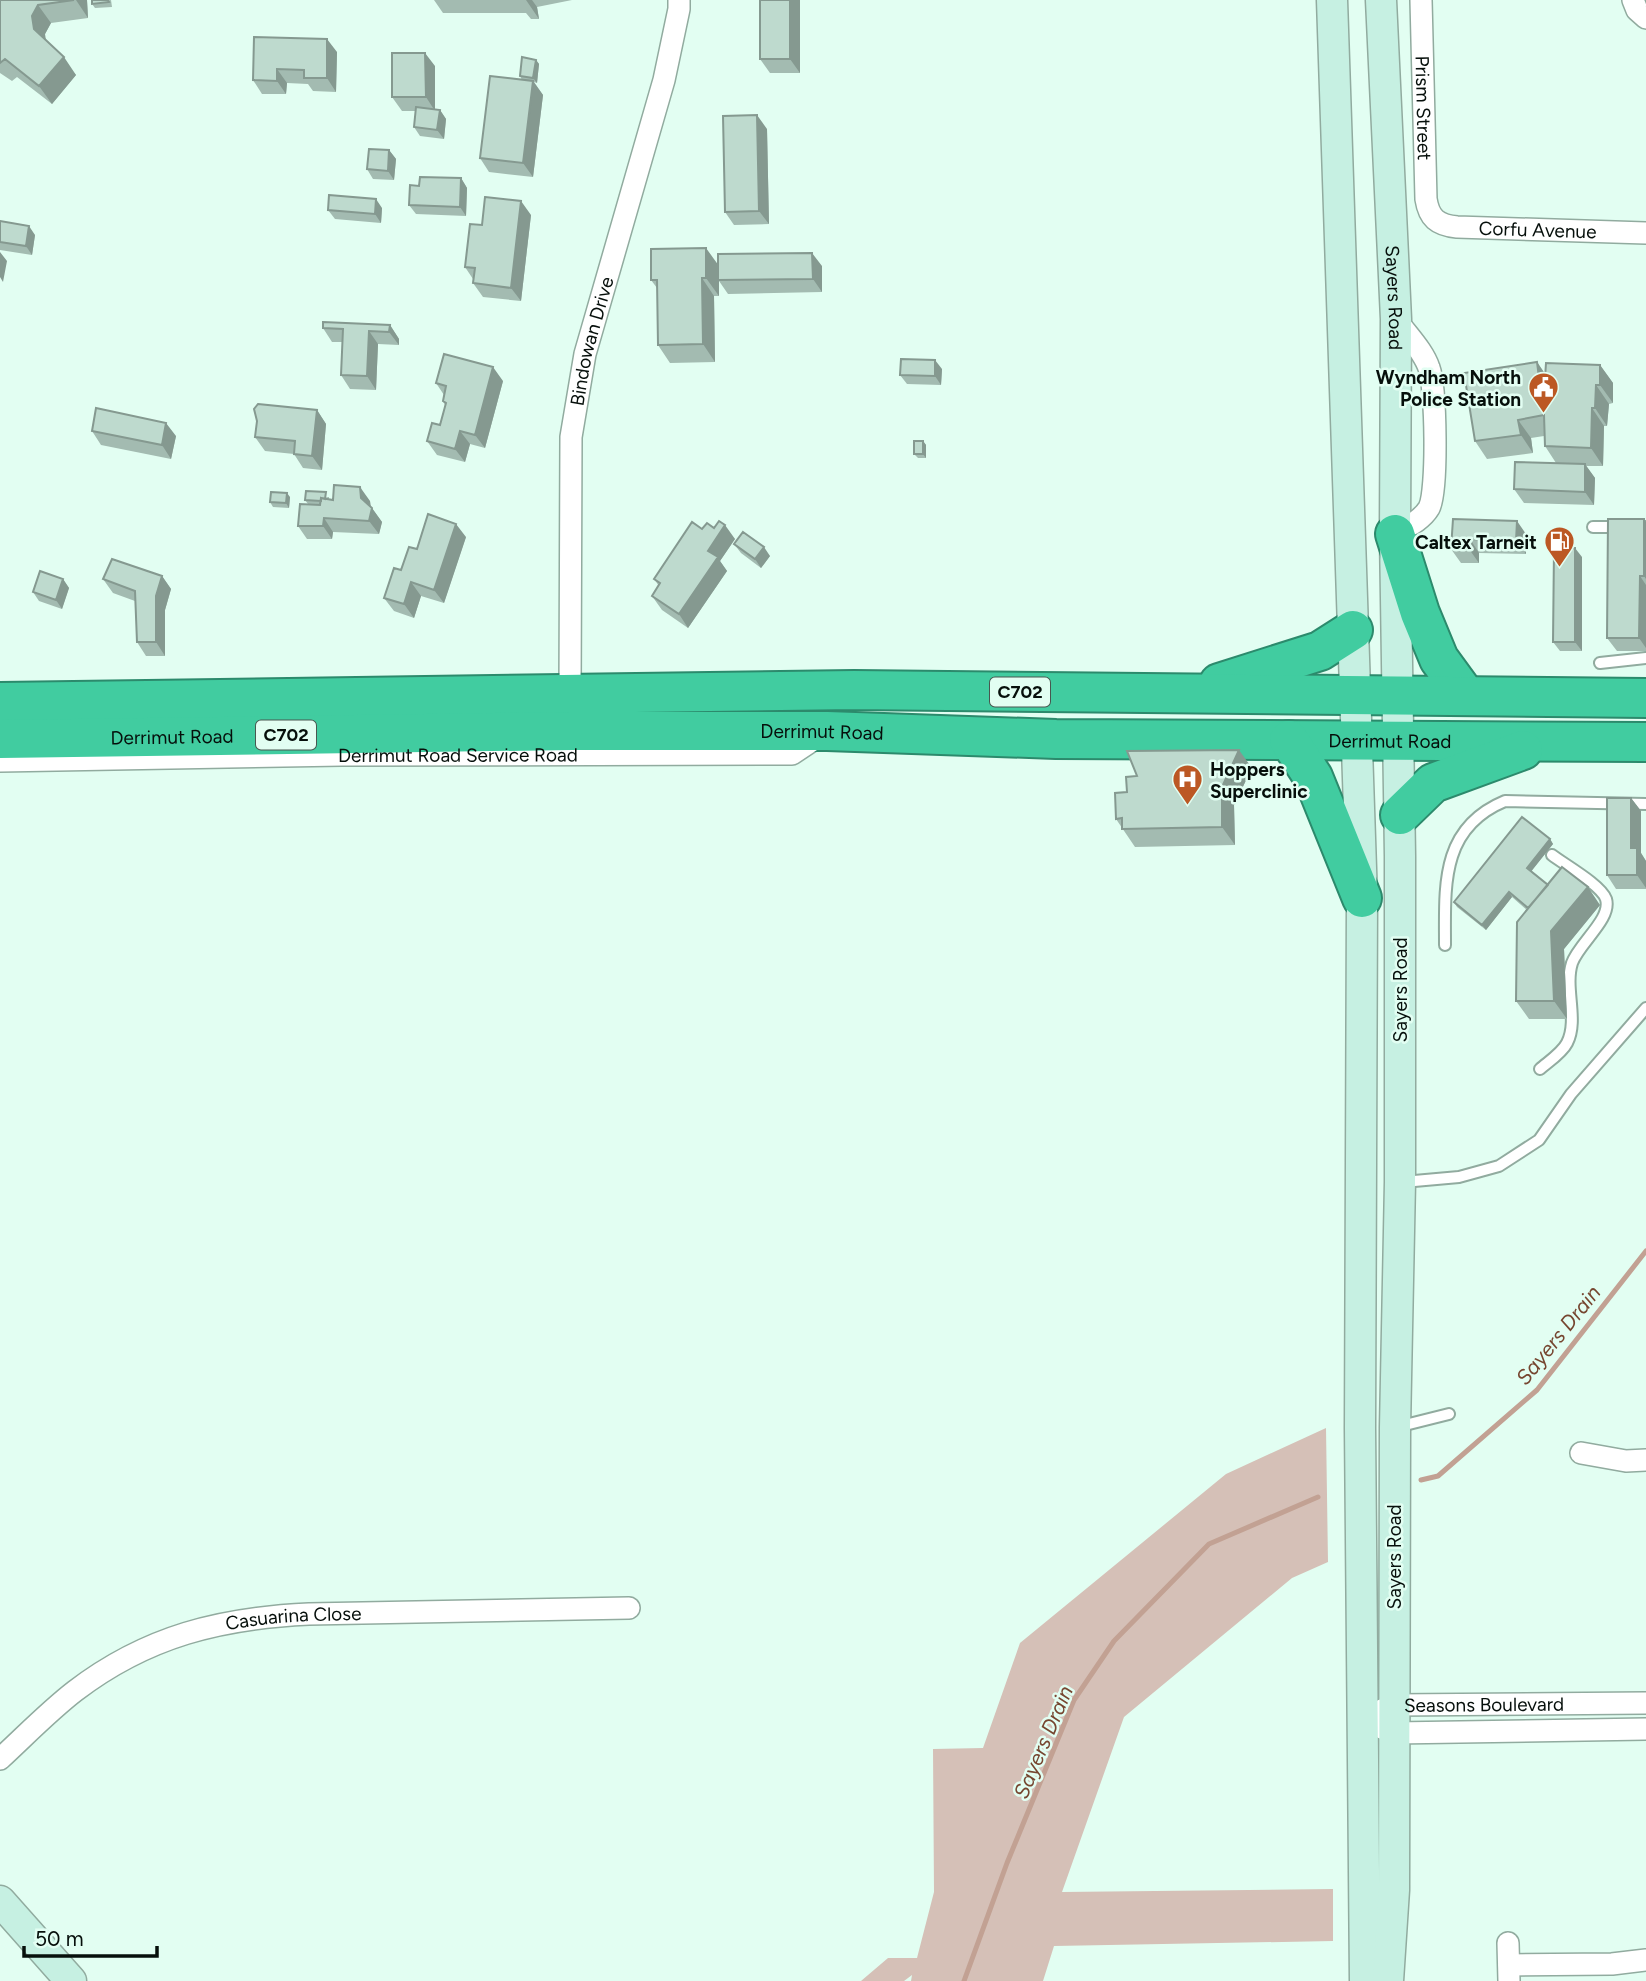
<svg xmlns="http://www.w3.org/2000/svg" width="1646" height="1981" viewBox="0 0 1646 1981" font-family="Figtree,sans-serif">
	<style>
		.green { fill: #d5c0b7 }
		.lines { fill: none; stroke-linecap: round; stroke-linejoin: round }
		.stream { stroke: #c2a193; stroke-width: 5 }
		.lane-casing { stroke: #91ab9f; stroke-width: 14 }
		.street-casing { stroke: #91ab9f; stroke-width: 24 }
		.secondary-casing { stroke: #91ab9f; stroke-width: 33 }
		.highway-casing { stroke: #2c8a6c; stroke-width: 42 }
		.lane { stroke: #fff; stroke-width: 10 }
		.street { stroke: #fff; stroke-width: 21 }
		.secondary { stroke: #c6f0e2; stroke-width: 30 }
		.highway { stroke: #41cca0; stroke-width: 38 }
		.wall { fill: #a3bbb1 }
		.shaded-wall { fill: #859990 }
		.building { fill: #bedace; stroke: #859990; stroke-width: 2 }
		.labels { text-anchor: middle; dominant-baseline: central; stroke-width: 5; stroke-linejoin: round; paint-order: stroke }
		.shield { fill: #e2fef2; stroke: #485750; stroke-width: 2 }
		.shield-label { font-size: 18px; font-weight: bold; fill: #060f0b }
		.street-label { font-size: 19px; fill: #060f0b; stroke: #e2fef2 }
		.poi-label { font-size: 19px; font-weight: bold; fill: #060f0b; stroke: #e2fef2; text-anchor: end }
		.water-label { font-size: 21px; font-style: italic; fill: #764630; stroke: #e2fef2 }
	</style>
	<rect width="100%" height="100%" fill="#e2fef2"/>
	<path class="green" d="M1326,1428L1328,1562L1292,1578L1124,1717L1062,1892L1333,1889V1941L1054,1946L1043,1981H911L912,1975L904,1981H861L888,1958H917L934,1892L933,1749L983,1748L1020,1643L1226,1474Z"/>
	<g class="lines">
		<path class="stream" d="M1421,1480L1438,1476L1537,1390L1646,1251
			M964,1981L1007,1863L1074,1700L1114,1641L1209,1544L1318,1497"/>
		<defs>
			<path id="lane" d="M1593,527H1646
				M1600,663L1646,658
				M1445,945C1445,886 1440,828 1505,801L1646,804
				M1540,1069C1548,1062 1562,1053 1567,1043C1579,1020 1564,988 1572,963C1579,943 1612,919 1606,899C1601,885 1565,865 1552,855
				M1403,1182L1459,1177L1499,1166L1539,1140L1571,1094L1646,1008
				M1397,1427L1449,1414"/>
			<g id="street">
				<path id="s1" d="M1421,0L1426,199C1429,218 1437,225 1457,227L1646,233"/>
				<path d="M1633,0L1637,10L1646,18"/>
				<path d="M1395,534C1407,527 1422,520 1429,508C1438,491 1436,387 1429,368C1423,350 1407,335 1396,319"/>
				<path id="s2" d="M570,693L571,437L585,354L664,80L679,9V0"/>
				<path id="s3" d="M0,761L342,755L792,754L822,734"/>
				<path d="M1581,1453L1626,1461L1646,1460"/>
				<path id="s4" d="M1382,1710L1394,1705L1646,1703"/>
				<path d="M1382,1728L1394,1733L1646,1729"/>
				<path id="s5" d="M0,1759C25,1736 49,1711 75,1691C147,1636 221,1618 309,1614L629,1608"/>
				<path d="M1508,1943L1509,1981"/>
				<path d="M1509,1965L1612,1964L1646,1960"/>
			</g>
			<g id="secondary">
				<path d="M1332,0L1362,898L1360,1428L1365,1981"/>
				<path id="s6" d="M1381,0L1396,319L1395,534L1400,856V1182L1395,1428L1394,1890L1388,1981"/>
				<path d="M0,1901L71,1981"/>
			</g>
			<g id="highway">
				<path d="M1395,534L1420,613L1439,659L1466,696"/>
				<path d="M1219,683L1320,651L1353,630"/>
				<path d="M0,702L854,690L1646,698"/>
				<path id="s7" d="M0,739L571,731H827L1056,739L1646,742"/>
				<path d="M1289,740L1313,777L1362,898"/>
				<path d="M1400,815L1433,783L1523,750"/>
			</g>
		</defs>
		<use href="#lane" class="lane-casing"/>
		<use href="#street" class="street-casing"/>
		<use href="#secondary" class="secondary-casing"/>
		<use href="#highway" class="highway-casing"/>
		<use href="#lane" class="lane"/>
		<use href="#street" class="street"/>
		<use href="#secondary" class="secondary"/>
		<use href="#highway" class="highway"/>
	</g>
	<path class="wall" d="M0,0H87L88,18L51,23L45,34V39L76,75L52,104L17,77L12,81L0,73Z
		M111,0L112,7L95,8L92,4Z
		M434,0H572L537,7L539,19H531L526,13H443Z
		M760,0H800V73H770L760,59Z
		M254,37L337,52L336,92L313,91L308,84L287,83L286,94H262L253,80Z
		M536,60L539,64L537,83L534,82L543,95L533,177L489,172L480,158L522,80L520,76Z
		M435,66V109L440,110L446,119L444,139L420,136L414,127L416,111H402L392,97Z
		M767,129L769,224L734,225L725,212Z
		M389,150L396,159L394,180L373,179L367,169Z
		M461,178L467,188L466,216L416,214L409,205L419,186Z
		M382,208L381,223L335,219L328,210Z
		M531,215L521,301L483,297L473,283V279L465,267L482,225Z
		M0,221L35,235L32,255L0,250Z
		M718,265L822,266V292L728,294L719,281V296H714L715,362L670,363L658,345L657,288L651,280Z
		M390,325L399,339V345L378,344L376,390L350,389L341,375L343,342H332L323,328Z
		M1537,362L1546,375L1600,365L1613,383V403L1609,404L1607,426H1604L1603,466H1586L1595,478L1594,505L1524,503L1514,489L1556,463L1545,446L1544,436L1531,438L1533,453L1487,459L1475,441Z
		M942,369L941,385L907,384L900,375Z
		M503,381L485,448L470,444L465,462L437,455L427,441L440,425L445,405L443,401L444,395L436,383Z
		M317,410L326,424L322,470L303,468L294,454L265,451L255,437Z
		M92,431L176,436L171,459L101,445Z
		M923,441L926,445V458H918L914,454Z
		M290,497L289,508L273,507L270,502Z
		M329,497V499L370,501L371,507L382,522L379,534L333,532L332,539H307L298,526L308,504L305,500Z
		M1453,519L1526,534V554L1479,553V563H1461L1451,549Z
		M1646,522V651H1617L1607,638Z
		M714,528L735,539L720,561L727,571L688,628L662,610L652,596L659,586L654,579Z
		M466,537L444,603L421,596L414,618L394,611L384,598L401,570L417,549Z
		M734,544L770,556L761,568L741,553Z
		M1582,557V651H1560L1553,642Z
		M162,576L171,589L165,610V656H146L137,642L135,601L113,593L103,579Z
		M63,579L69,588L62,609L39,601L33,592Z
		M1252,768L1234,805L1235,845L1135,847L1116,819L1127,792Z
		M1631,798L1641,811V853L1646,861V889H1616L1607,875Z
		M1550,839L1553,844L1531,871L1548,885L1600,905L1564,949L1567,1019H1529L1516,1001L1527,910L1512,897L1486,930L1457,907L1454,902Z"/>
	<path class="shaded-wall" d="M76,0H87L88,18Z
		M526,0H532L537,7L539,19Z
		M790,0H800V73L790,59Z
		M38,5L51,23L45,34L47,47L34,29L32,16Z
		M327,39L337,52L336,92L327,78Z
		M425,53L435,66V111L426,97Z
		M64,57L76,75L52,104L39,86Z
		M536,60L539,64L537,83L533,78Z
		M277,69L287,83L286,94L277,81Z
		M533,81L543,95L533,177L523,163Z
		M440,110L446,119L444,139L437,130Z
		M757,115L767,129L769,224L759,211Z
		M389,150L396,159L394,180L388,171Z
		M461,178L467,188L466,216L460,207Z
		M376,199L382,208L381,223L375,214Z
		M521,201L531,215L521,301L511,288Z
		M29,226L35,235L32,255L26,246Z
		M706,248L719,266V296L706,278Z
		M0,252L7,261L3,282L0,277Z
		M812,253L822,266V292L813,279Z
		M702,278L714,296L715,362L703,344Z
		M390,325L399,339V345L389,332Z
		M369,331L378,344L376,390L367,376Z
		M935,360L942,369L941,385L935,376Z
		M1537,362L1549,380L1539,378Z
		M1600,365L1613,383V403L1600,385Z
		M493,367L503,381L485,448L475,435Z
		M1596,385L1609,404L1607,426L1595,408Z
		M1592,408L1604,426L1603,466L1591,448Z
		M317,410L326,424L322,470L312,456Z
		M1518,420L1531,438L1533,453L1521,435Z
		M166,423L176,436L171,459L162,445Z
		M460,431L470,444L465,462L455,449Z
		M923,441L926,445V458L923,454Z
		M1585,464L1595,478L1594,505L1585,492Z
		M360,487L370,501L371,512L361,498Z
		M287,493L290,497L289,508L286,503Z
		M372,508L382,522L379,534L369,521Z
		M324,518L333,532L332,539L323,526Z
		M1644,519L1646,522V579L1644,576Z
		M1517,521L1526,534V554L1516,541Z
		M456,524L466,537L444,603L434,590Z
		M725,525L735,539L720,561L727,571L688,628L679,614L708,551Z
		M1470,539L1479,553V563L1469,549Z
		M764,547L770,556L761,568L755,559Z
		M1575,548L1582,557V651L1575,642Z
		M162,576L171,589L165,610V656L156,642V596Z
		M1640,576L1646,585V648L1639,638Z
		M63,579L69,588L62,609L56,600Z
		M411,582L421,596L414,618L404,604Z
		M1239,750L1252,768L1234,805L1235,845L1222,827V787Z
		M1631,798L1641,811V853L1646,861V888L1637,875L1631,848Z
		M1550,839L1553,844L1530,873L1527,868Z
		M1588,887L1600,905L1564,949L1567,1019L1554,1001L1551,931Z
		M1509,892L1512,897L1486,930L1482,925Z"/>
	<path class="building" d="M0,0H74L38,5L32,16L34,29L64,57L39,86L5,59L0,63Z
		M92,0H108L109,2L92,4Z
		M760,0H790V59H760Z
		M254,37L327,39V78H304V70L277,69V81L253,80Z
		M392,53H425L426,97H392Z
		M522,57L536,60L533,78L520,76Z
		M490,76L533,81L523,163L480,158Z
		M416,107L440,110L437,130L414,127Z
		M757,115L759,211L725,212L723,116Z
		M369,149L389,150L388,171L367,169Z
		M420,177L461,178L460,207L409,205L410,185L419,186Z
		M329,195L376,199L375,214L328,210Z
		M485,197L521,201L511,288L473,283L475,268L465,267L470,224L482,225Z
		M0,221L29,226L26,246L0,242Z
		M706,248V278H702L703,344L658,345L657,280H651V249Z
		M812,253L813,279L718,280V254Z
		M323,322L390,325L389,332L369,331L367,376L341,375L343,329L323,328Z
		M444,354L493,367L475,435L460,431L455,449L427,441L432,423L440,425L446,403L443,401L446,386L436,383Z
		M901,359L935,360V376L900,375Z
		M1537,362L1539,378H1545L1546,363L1600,365V385H1596L1595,408H1592L1591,448L1545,446L1544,415L1518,420L1521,435L1475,441L1464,373Z
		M258,404L317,410L312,456L294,454L295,441L255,437L257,421L254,409Z
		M96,408L166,423L162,445L92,431Z
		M914,441H923V454H914Z
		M1515,462L1585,464V492L1514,489Z
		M334,485L360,487L361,498L372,508L369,521L324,518L323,526H298L300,504L320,505L321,498L333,500Z
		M306,491L326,492L325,499L321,498V501L305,500Z
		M271,492L287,493L286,503L270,502Z
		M428,514L456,524L434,590L411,582L404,604L384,598L394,568L401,570L409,547L417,549Z
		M1453,519L1517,521L1516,541L1470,539L1469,549H1451Z
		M1608,519H1644V576H1640L1639,638H1607Z
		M719,521L725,525L708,551L718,557L679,614L652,596L660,583L654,579L692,522L702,529L707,523L714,528Z
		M743,532L764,547L755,559L734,544Z
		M1575,548V642H1553L1554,549Z
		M112,559L162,576L156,596V642H137L135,591L103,579Z
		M40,571L63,579L56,600L33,592Z
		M1239,750L1222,787V827L1122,829V818L1116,819L1115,793L1127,792L1126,777L1137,776L1127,751Z
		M1607,798H1631V848H1637V875H1607Z
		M1522,817L1550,839L1527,868L1548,885L1528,908L1509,892L1482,925L1454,902Z
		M1562,867L1588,887L1551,931L1554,1001H1516L1517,922Z"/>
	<defs>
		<symbol id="civic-pin" viewBox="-11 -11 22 30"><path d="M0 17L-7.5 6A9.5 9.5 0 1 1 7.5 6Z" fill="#bc5824" stroke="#e2fef2"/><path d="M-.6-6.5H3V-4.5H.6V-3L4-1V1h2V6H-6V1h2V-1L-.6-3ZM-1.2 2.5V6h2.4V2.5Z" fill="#fff"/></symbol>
		<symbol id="fuel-pin" viewBox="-11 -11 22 30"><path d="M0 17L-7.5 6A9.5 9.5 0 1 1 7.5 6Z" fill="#bc5824" stroke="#e2fef2"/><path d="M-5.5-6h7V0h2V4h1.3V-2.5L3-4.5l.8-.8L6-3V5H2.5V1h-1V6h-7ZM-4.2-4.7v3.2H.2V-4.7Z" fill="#fff"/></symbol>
		<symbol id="hospital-pin" viewBox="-11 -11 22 30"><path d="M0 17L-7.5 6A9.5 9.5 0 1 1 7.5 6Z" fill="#bc5824" stroke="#e2fef2"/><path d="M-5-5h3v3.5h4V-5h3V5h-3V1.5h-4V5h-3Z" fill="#fff"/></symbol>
	</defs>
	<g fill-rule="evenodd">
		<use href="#civic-pin" x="1526" y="370" width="35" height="47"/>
		<use href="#fuel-pin" x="1542" y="524" width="35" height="47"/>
		<use href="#hospital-pin" x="1170" y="762" width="35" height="47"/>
	</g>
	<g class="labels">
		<g class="shield">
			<rect x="990" y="677.5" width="60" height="29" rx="5"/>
			<rect x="256" y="720.5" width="60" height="29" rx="5"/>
		</g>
		<g class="shield-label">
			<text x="1020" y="692">C702</text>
			<text x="286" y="735">C702</text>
		</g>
		<g class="street-label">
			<text stroke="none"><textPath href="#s1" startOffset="108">Prism Street</textPath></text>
			<text stroke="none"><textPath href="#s1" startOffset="326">Corfu Avenue</textPath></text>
			<text stroke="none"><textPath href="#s6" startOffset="298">Sayers Road</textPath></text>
			<text stroke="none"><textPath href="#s2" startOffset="354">Bindowan Drive</textPath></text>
			<text stroke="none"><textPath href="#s7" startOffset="822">Derrimut Road</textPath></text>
			<text stroke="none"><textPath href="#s7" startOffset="172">Derrimut Road</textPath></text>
			<text stroke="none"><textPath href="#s7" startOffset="1390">Derrimut Road</textPath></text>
			<text stroke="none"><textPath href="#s3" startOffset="458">Derrimut Road Service Road</textPath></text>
			<text transform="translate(1400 990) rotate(-90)">Sayers Road</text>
			<text transform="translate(1394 1557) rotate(-90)">Sayers Road</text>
			<text stroke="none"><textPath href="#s5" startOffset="336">Casuarina Close</textPath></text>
			<text stroke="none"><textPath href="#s4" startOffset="103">Seasons Boulevard</textPath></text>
		</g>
		<g class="poi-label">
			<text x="1521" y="377">Wyndham North<tspan x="1521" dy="22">Police Station</tspan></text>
			<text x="1537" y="542">Caltex Tarneit</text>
			<text x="1210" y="769" text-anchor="start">Hoppers<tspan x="1210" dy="22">Superclinic</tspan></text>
		</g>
		<g class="water-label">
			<text transform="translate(1558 1335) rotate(-51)">Sayers Drain</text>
			<text transform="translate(1043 1742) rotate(-67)">Sayers Drain</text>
		</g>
	</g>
	<path d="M24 1946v10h133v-10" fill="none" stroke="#060f0b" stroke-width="3.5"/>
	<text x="35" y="1946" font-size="21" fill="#060f0b" stroke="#e2fef2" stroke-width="5" paint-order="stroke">50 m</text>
</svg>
